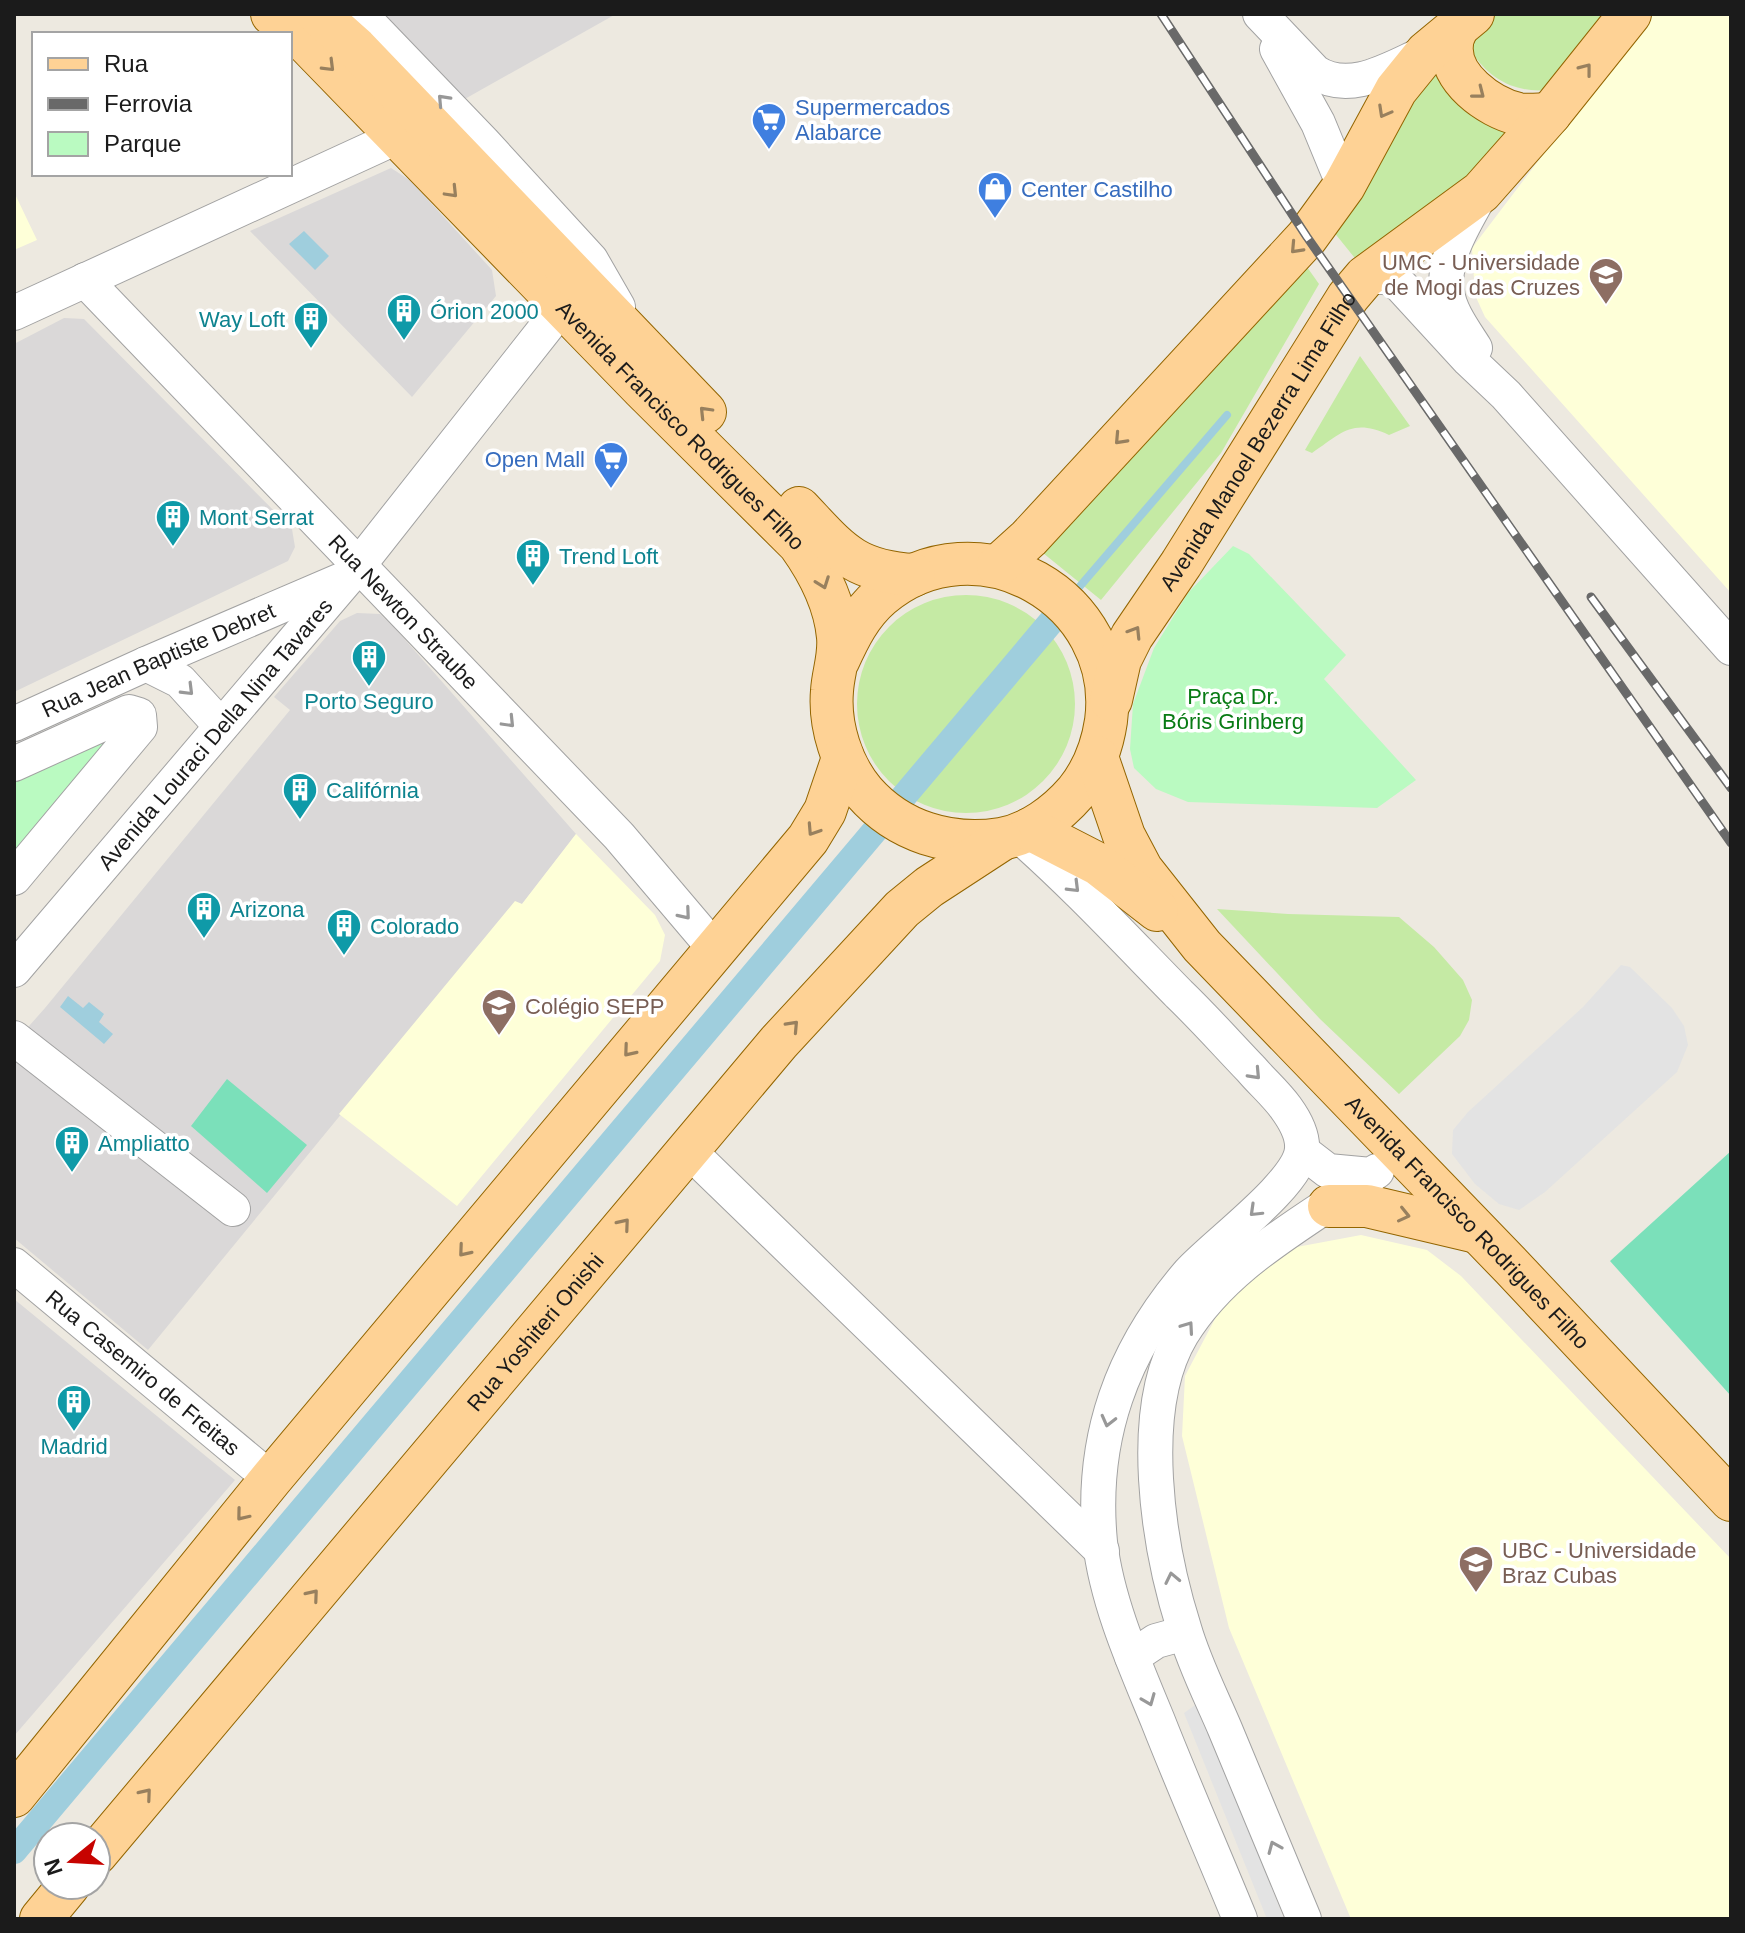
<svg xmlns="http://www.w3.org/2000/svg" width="1745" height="1933" viewBox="0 0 1745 1933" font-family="Helvetica,sans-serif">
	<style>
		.residential { fill: #dad8d8 }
		.education { fill: #feffd8 }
		.grass { fill: #c5eaa4 }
		.park { fill: #bafac1 }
		.pitch { fill: #7be0ba }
		.parking { fill: #e3e3e3 }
		.water { fill: #9fcedd }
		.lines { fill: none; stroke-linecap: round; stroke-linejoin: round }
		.stream { stroke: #9fcedd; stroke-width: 8 }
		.canal { stroke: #9fcedd; stroke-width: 26 }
		.minor-casing { stroke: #a2a2a2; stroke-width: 36 }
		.major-casing { stroke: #936500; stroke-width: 44 }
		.minor { stroke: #fff; stroke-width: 34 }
		.major { stroke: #fed295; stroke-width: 42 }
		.rail-casing { stroke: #696969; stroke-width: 9 }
		.rail { stroke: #fff; stroke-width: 6; stroke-dasharray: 18; stroke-linecap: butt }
		.oneway { stroke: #98805e }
		.oneway2 { stroke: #989898 }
		.labels { text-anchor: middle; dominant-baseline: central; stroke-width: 7; stroke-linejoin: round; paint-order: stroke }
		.shop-label { font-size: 22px; fill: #366cbe; stroke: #fff; text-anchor: start }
		.education-label { font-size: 22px; fill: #785e54; stroke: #fff; text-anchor: start }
		.culture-label { font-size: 22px; fill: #0d838f; stroke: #fff; text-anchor: start }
		.street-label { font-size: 22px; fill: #1b1b1b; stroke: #fff }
		.park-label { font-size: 22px; fill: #087b14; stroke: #fff }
	</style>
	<rect width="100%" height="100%" fill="#ede9e0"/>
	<path class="residential" d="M372,14H616L463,100Z
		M391,168L411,181L492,270L496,296L412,397L250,231Z
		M64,318L84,319L292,529L295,547L288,561L14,692V344Z
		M357,613L380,614L393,626L576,834L522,904L515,902L148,1350L14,1238V1043L45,1008L290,710L274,697L340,621Z
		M14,1299L235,1480L14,1736Z"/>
	<path class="education" d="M1650,14H1731V593L1485,317L1475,295L1472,248Z
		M14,192L37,240L14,250Z
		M576,834L655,915L665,935L660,961L457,1206L339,1114L515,901L522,904Z
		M1361,1235L1427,1250L1461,1276L1731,1559V1919H1351L1229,1628L1182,1436L1185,1376L1228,1294L1286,1249Z"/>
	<path class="grass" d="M1493,14H1607L1546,90C1515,93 1488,78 1472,52L1476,29Z
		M1435,66C1454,109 1471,121 1515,134L1492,162L1358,262L1333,231L1409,103Z
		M1307,267L1319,284L1221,453L1101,600L1043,553Z
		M1360,356L1410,426L1389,435C1352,418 1342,433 1312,453L1305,450Z
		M857 704a109 109 0 1 1 218 0a109 109 0 1 1-218 0Z
		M1217,909L1288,914L1399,917L1434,947L1463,980L1472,1000L1469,1020L1460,1036L1399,1094L1320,1019Z"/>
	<path class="park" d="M1233,546L1249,554L1346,655L1324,679L1416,780L1377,808L1188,802L1156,789L1134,768L1130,749L1133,704L1154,648L1188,593Z
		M141,700L149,735L14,896V758Z"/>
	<path class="pitch" d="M227,1079L307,1145L267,1193L191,1126Z
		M1731,1151V1396L1610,1261Z"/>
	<path class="parking" d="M1621,965L1630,967L1672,1008L1684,1026L1688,1045L1677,1072L1545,1192L1519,1210L1499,1204L1475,1184L1452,1154L1453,1130L1468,1112L1583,1007Z
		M1198,1703L1284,1919H1267L1184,1713Z"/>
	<path class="water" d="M304,231L329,256L315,270L289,244Z
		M68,996L83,1008L89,1002L104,1014L99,1022L113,1034L104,1044L60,1007Z"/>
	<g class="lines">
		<path class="stream" d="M1075,592L1227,415"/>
		<path class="canal" d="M14,1851L1056,616"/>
		<defs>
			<g id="minor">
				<path d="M360,14L483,142L591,260L618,307"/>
				<path d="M1260,14L1315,72C1350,95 1391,68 1425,53"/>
				<path d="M1277,49L1318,123L1344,186"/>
				<path d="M1365,277H1388L1401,286L1469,360L1506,395L1731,648"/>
				<path id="s1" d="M85,280L619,836L714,948"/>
				<path d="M14,313L421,126"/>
				<path d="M1475,348C1465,332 1449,311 1447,291C1442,257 1465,223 1480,195"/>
				<path d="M146,664L180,681L221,726"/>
				<path id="s2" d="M14,724L146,664L339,581"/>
				<path d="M14,764L129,712L139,715L140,727L14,878"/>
				<path d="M1017,834C1074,884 1126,940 1179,994C1204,1018 1227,1044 1251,1069C1262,1082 1276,1094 1286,1108C1294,1119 1303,1135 1302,1149C1299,1184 1214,1245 1189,1273C1122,1351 1090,1438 1100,1542C1107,1603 1135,1665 1158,1721C1184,1787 1213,1853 1240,1919"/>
				<path id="s3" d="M14,970L358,566L563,306"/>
				<path d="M14,1038L233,1209"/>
				<path d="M687,1149L1102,1551"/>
				<path d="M1302,1151L1328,1171L1371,1175L1377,1171"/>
				<path id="s4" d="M14,1265L271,1479"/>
				<path d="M1132,1657L1156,1641L1185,1633"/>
				<path d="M1304,1919C1278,1856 1251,1792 1225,1729C1211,1696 1194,1663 1184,1628C1158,1546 1136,1410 1182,1334C1227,1261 1304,1224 1371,1175"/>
			</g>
			<g id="major">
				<path id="s5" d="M272,14L306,42L643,389L799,544C819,572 835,603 838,637C840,656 833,673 832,691C829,726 842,766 864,792C899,832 950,847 1001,839C1030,834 1057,814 1076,792C1093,771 1102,748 1106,721C1122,598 977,515 881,596C860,614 849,637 838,661"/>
				<path d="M318,14L356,48L705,412"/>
				<path d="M1458,26C1456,31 1452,38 1452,44C1448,78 1489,107 1518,114C1528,116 1540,114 1550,114"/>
				<path d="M799,508C839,550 852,571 914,575"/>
				<path d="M998,566L1029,538L1307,237L1344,186L1396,90L1426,53L1473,14"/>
				<path id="s6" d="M1111,700L1120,660L1132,636L1181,564L1348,297L1365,277L1481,192L1550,114L1630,14"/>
				<path id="s7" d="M1097,757L1124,836L1142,870L1202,946L1512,1267L1731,1500"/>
				<path d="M1030,829L1098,864L1157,910"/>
				<path d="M1329,1206H1367L1477,1232"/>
				<path d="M14,1796L271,1479L808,839L825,811L843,758"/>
				<path id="s8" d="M96,1854L779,1042L902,909L929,887L1001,840"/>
				<path d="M41,1919L69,1885"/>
			</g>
		</defs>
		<use href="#minor" class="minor-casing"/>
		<use href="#major" class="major-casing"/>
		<use href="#minor" class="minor"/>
		<use href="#major" class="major"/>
		<defs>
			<path id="rail" d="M1161,14L1307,237L1731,843
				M1591,597L1731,788"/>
		</defs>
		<use href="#rail" class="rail-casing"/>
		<use href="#rail" class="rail"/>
	</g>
	<defs><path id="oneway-chevron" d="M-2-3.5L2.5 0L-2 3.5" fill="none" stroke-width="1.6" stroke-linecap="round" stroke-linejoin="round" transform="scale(2)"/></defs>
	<g class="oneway">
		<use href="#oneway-chevron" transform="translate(329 66) rotate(45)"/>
		<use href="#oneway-chevron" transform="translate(1586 69) rotate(-52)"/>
		<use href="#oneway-chevron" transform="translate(1479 93) rotate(38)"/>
		<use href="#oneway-chevron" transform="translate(1384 112) rotate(119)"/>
		<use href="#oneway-chevron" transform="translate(452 192) rotate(46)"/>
		<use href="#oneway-chevron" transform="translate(1296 248) rotate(133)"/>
		<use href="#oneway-chevron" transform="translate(705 412) rotate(-134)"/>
		<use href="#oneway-chevron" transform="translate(1120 439) rotate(133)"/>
		<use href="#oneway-chevron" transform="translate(823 583) rotate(70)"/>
		<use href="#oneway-chevron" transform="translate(1135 632) rotate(-58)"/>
		<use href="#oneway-chevron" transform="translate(813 830) rotate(123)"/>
		<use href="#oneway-chevron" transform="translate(793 1026) rotate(-47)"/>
		<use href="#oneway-chevron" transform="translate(629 1051) rotate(130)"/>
		<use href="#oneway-chevron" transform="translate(1404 1215) rotate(13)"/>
		<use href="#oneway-chevron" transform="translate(624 1224) rotate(-50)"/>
		<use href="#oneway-chevron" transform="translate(464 1251) rotate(130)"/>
		<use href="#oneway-chevron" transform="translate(242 1515) rotate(129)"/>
		<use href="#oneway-chevron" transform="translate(313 1595) rotate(-50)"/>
		<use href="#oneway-chevron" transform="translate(146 1794) rotate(-50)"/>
	</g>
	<g class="oneway2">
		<use href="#oneway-chevron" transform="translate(443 100) rotate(-133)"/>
		<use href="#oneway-chevron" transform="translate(188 690) rotate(45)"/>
		<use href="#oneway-chevron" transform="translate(509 722) rotate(46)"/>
		<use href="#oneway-chevron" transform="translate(1074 887) rotate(45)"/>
		<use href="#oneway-chevron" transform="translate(685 914) rotate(50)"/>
		<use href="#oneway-chevron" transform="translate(1255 1074) rotate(47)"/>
		<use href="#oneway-chevron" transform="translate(1255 1211) rotate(136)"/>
		<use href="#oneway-chevron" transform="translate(1188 1327) rotate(-55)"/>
		<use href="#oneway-chevron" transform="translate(1108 1421) rotate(104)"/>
		<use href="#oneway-chevron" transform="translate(1172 1578) rotate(-102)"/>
		<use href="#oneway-chevron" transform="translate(1149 1700) rotate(68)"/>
		<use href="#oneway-chevron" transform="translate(1274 1847) rotate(-113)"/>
	</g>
	<defs>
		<symbol id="supermarket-pin" viewBox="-11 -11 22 30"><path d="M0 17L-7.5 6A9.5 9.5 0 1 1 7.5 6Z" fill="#3f7fe0" stroke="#fff"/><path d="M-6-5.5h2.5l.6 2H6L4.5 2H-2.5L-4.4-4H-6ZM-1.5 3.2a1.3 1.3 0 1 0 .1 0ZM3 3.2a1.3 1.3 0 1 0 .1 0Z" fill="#fff"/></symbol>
		<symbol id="shop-pin" viewBox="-11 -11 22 30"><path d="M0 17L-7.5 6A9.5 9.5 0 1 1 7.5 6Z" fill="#3f7fe0" stroke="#fff"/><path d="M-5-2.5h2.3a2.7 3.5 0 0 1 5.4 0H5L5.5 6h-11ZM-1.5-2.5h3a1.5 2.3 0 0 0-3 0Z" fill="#fff"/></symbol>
		<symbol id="university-pin" viewBox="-11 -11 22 30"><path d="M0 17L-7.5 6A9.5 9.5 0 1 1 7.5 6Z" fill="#8d6e63" stroke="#fff"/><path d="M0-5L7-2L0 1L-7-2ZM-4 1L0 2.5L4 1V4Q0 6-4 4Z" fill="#fff"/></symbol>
		<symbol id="building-pin" viewBox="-11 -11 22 30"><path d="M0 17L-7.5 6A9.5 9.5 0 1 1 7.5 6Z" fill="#0f9aa8" stroke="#fff"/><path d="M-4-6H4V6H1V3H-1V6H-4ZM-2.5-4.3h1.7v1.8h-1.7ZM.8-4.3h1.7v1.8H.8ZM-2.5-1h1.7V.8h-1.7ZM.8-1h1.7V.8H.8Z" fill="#fff"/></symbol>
		<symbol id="school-pin" viewBox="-11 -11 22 30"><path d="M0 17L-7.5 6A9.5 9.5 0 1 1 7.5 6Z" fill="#8d6e63" stroke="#fff"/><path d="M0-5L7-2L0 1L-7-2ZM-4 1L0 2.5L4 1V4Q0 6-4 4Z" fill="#fff"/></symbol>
	</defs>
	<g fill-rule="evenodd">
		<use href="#supermarket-pin" x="749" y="100" width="40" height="54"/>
		<use href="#shop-pin" x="975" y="169" width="40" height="54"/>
		<use href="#university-pin" x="1586" y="255" width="40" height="54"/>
		<use href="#building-pin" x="384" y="291" width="40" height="54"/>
		<use href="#building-pin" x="291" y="299" width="40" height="54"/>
		<use href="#supermarket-pin" x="591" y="439" width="40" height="54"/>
		<use href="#building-pin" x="153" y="497" width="40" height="54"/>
		<use href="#building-pin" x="513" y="536" width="40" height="54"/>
		<use href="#building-pin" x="349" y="637" width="40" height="54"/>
		<use href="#building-pin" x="280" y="770" width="40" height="54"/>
		<use href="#building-pin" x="184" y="889" width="40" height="54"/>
		<use href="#building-pin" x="324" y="906" width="40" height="54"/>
		<use href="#school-pin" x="479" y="986" width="40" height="54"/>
		<use href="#building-pin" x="52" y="1123" width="40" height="54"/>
		<use href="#building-pin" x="54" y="1382" width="40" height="54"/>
		<use href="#university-pin" x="1456" y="1543" width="40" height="54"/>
	</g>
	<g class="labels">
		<g class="shop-label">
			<text x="795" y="107">Supermercados<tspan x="795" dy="25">Alabarce</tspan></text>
			<text x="1021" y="189">Center Castilho</text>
			<text x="585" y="459" text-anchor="end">Open Mall</text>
		</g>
		<g class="education-label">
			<text x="1580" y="262" text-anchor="end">UMC - Universidade<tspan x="1580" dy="25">de Mogi das Cruzes</tspan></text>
			<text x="525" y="1006">Colégio SEPP</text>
			<text x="1502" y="1550">UBC - Universidade<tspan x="1502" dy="25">Braz Cubas</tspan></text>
		</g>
		<g class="culture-label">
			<text x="430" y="311">Órion 2000</text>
			<text x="285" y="319" text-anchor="end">Way Loft</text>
			<text x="199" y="517">Mont Serrat</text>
			<text x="559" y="556">Trend Loft</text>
			<text x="369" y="701" text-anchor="middle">Porto Seguro</text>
			<text x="326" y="790">Califórnia</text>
			<text x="230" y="909">Arizona</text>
			<text x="370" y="926">Colorado</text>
			<text x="98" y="1143">Ampliatto</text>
			<text x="74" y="1446" text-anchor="middle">Madrid</text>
		</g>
		<g class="street-label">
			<text stroke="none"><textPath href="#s5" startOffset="580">Avenida Francisco Rodrigues Filho</textPath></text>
			<text stroke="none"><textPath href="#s6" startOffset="300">Avenida Manoel Bezerra Lima Filho</textPath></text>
			<text stroke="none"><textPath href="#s1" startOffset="460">Rua Newton Straube</textPath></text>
			<text stroke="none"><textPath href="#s2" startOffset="158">Rua Jean Baptiste Debret</textPath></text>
			<text stroke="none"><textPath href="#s3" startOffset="310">Avenida Louraci Della Nina Tavares</textPath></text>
			<text stroke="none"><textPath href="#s7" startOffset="602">Avenida Francisco Rodrigues Filho</textPath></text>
			<text stroke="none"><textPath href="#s8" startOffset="682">Rua Yoshiteri Onishi</textPath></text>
			<text stroke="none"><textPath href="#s4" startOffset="168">Rua Casemiro de Freitas</textPath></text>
		</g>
		<g class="park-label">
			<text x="1233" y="696">Praça Dr.<tspan x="1233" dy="25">Bóris Grinberg</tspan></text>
		</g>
	</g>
	<rect width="1745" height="1933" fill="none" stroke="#1b1b1b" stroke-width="32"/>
	<rect x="32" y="32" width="260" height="144" fill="#ffffff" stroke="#a4a4a4" stroke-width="2"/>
	<rect x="48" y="58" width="40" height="12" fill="#fed295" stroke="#a4a4a4" stroke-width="2"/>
	<text x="104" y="72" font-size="24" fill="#1b1b1b">Rua</text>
	<rect x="48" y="98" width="40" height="12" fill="#696969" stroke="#a4a4a4" stroke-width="2"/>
	<text x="104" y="112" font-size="24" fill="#1b1b1b">Ferrovia</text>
	<rect x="48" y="132" width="40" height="24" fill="#bafac1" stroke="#a4a4a4" stroke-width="2"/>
	<text x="104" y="152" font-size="24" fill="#1b1b1b">Parque</text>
	<g transform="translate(72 1861) rotate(252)"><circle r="38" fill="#ffffff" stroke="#a4a4a4" stroke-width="2"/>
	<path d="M0-6L14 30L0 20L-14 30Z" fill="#c70300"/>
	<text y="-12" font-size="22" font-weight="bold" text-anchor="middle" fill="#1b1b1b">N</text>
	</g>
</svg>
